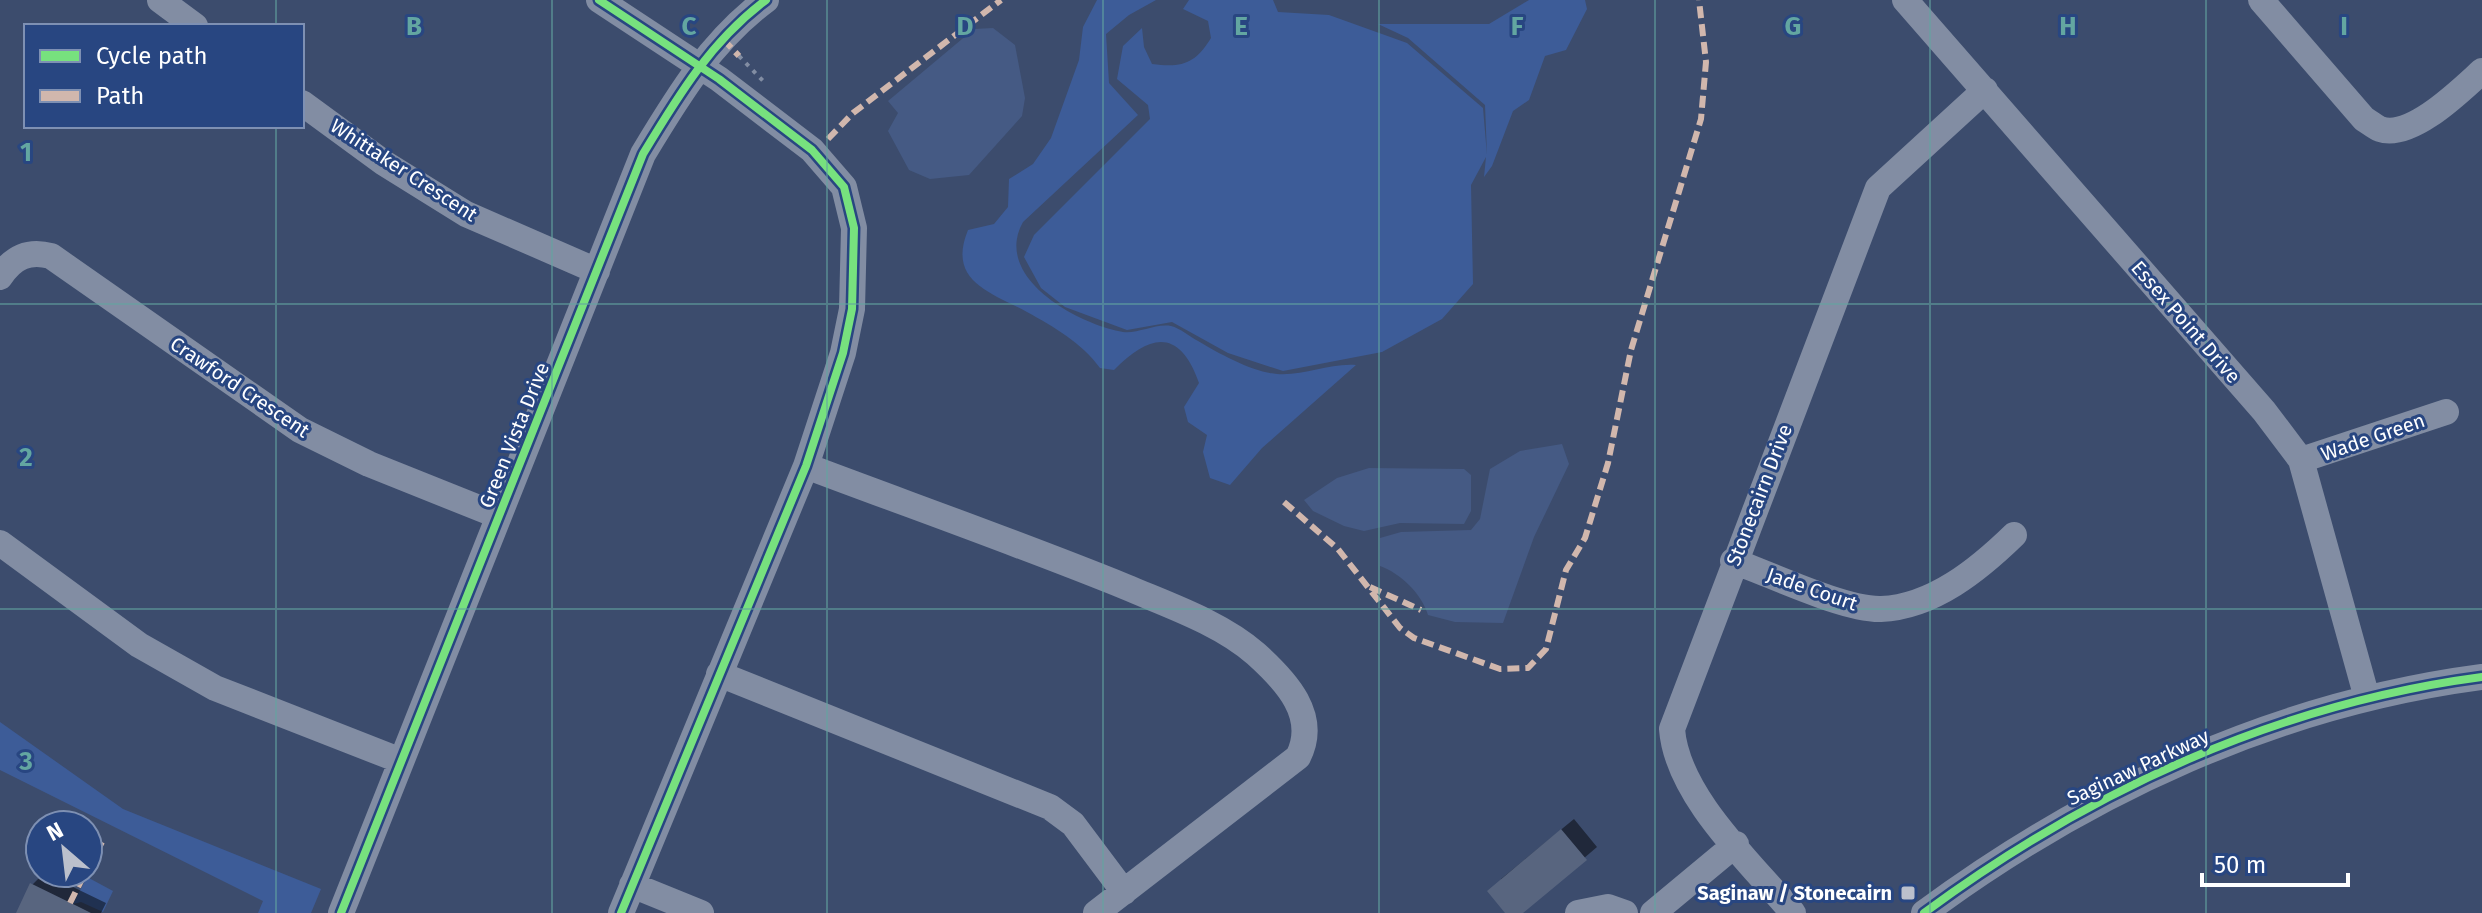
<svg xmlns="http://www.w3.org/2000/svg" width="2482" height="913" viewBox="0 0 2482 913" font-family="'Fira Sans',sans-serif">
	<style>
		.green { fill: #3d5c98 }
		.water { fill: #455a84 }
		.shadow { fill: #0007 }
		.building { fill: #58657f }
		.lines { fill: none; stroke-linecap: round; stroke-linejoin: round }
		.path { stroke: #828da3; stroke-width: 4; stroke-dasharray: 4 6; stroke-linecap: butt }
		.minor { stroke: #828da3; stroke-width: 26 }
		.quiet { stroke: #d1b7ad; stroke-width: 6; stroke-dasharray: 12 6; stroke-linecap: butt }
		.cycleway-casing { stroke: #284681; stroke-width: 13 }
		.cycleway { stroke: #77e17e; stroke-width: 8 }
		.grid { fill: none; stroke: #63a6a1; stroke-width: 2; stroke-opacity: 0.55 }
		.poi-dot { fill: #bbc0cc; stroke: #284681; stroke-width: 3 }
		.labels { text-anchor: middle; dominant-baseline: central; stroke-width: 6; stroke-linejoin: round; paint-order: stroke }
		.street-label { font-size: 20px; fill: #fff; stroke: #284681 }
		.poi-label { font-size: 20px; font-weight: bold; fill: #fff; stroke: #284681; text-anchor: end }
		.grid-label { font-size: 26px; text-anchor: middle; font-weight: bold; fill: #63a6a1; stroke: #284681; stroke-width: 6; stroke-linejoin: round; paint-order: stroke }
	</style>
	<rect width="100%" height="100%" fill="#3c4c6d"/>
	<path class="green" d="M1097,0H1156L1129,15L1106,34L1109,83L1138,115L1023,222C992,277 1077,324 1123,332C1138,334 1156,323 1171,326C1180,328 1190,337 1198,341C1220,354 1252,372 1277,374C1304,376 1329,363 1356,365L1262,448L1230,485L1210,478L1203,452L1207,435L1188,422L1184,407L1199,383C1180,328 1150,333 1114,370L1100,368C1082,343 1054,327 1027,312C990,292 947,281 968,230L994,224L1008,207L1009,179L1033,164L1051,138L1079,60L1083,27Z
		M1189,0H1273L1278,12L1329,15L1407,43L1483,108L1487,155L1485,105L1408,38L1378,24H1489L1529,0H1585L1587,9L1566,50L1545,56L1529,100L1513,111L1492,166L1484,177L1486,157L1471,185L1473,284L1442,319L1382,352L1283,371L1228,353L1172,322L1127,330L1065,307L1041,288L1024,257L1034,235L1150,119L1148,105L1117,79L1123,46L1142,28L1144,47L1152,64C1182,68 1195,64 1211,38L1208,21L1183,9Z
		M0,722L123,809L321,889L311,913H258L263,901L0,770Z
		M87,877L113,891L103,912L81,902L73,904Z"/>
	<path class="water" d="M993,28L1015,45L1025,98L1022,116L969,175L930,179L909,170L888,131L898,113L888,101L974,29Z
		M1562,444L1569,464L1534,537L1503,623L1455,622L1428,615C1422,594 1400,573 1380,566V538L1401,532L1471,530L1480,519L1490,469L1520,451Z
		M1369,468L1464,469L1471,475V511L1464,524L1400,523L1364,531L1344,526L1313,511L1304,500L1337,478Z"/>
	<path class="shadow" d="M1574,819L1597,847L1520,913H1508L1501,879Z
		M44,873L106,903L101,913H18L32,885Z"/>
	<path class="building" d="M1561,829L1587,860L1523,913H1505L1487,891Z
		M30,883L77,906L91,913H16Z"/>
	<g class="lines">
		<path class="path" d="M739,56L766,84"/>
		<path class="minor" d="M160,0L195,26
			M599,0L719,79L812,150L844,187L854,228L852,309L843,353L806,466L621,913
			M1905,0L2264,411L2301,460L2367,698
			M2261,0L2364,119C2369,122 2375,127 2380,129C2411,140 2461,90 2482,71
			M302,103L384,163L466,214L597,271
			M0,277C13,257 29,250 51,256L300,430L369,464L499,516
			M2301,460L2446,412
			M806,466C912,506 1020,544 1126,587C1168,605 1221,623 1256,654C1286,681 1319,716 1298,757L1096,913
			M0,543L139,645L215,688L399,760
			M1733,561C1770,574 1844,610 1881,609C1933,607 1979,569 2014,535
			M719,674L1050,807L1073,824L1124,892
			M632,885L701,913
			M341,913L643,154C678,96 711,41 766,0
			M1578,913L1608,907L1625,913
			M1653,913L1736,844
			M1793,913C1751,863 1677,796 1672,729L1878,188L1985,90
			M1924,913C2089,791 2277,704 2482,677"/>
		<path class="quiet" d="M723,39L739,56
			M828,139L853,113L1001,0
			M1284,502L1338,549L1400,628L1414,638L1500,669L1528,668L1546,649L1566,570L1585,538L1608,463L1631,350L1701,119L1706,62L1699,0
			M1370,587L1421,610
			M88,867L102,842
			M70,903L85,873"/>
		<defs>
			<path id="cycleway" d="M599,0L719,79L812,150L844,187L854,228L852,309L843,353L806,466L621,913
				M341,913L643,154C678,96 711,41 766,0
				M1924,913C2089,791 2277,704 2482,677"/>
		</defs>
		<use href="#cycleway" class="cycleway-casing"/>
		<use href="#cycleway" class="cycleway"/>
	</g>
	<path class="grid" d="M276,0V26M552,0V913M827,0V913M1103,0V913M1379,0V913M1655,0V913M1930,0V913M2206,0V913M276,126V913M0,304H2482M0,609H2482"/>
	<rect class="poi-dot" x="1900" y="885" width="16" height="16" rx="4"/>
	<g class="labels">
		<g class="street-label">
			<text transform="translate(404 170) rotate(33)">Whittaker Crescent</text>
			<text transform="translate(2186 322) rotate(49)">Essex Point Drive</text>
			<text transform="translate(240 387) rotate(34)">Crawford Crescent</text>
			<text transform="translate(514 435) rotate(-68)">Green Vista Drive</text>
			<text transform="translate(2373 437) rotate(-19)">Wade Green</text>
			<text transform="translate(1759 495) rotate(-69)">Stonecairn Drive</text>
			<text transform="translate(1812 589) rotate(19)">Jade Court</text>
			<text transform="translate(2138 767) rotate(-25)">Saginaw Parkway</text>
		</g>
		<g class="poi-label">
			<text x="1892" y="893">Saginaw / Stonecairn</text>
		</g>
	</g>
	<g class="grid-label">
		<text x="414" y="35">B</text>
		<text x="689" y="35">C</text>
		<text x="965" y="35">D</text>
		<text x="1241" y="35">E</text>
		<text x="1517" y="35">F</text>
		<text x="1793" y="35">G</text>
		<text x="2068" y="35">H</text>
		<text x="2344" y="35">I</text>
		<text x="26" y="161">1</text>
		<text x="26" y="466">2</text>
		<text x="26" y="770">3</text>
	</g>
	<rect x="24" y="24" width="280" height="104" fill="#284681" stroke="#7e90b3" stroke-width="2"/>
	<rect x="40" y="50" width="40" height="12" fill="#77e17e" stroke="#7e90b3" stroke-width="2"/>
	<text x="96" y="64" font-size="24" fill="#ffffff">Cycle path</text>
	<rect x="40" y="90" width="40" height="12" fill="#d1b7ad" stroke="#7e90b3" stroke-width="2"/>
	<text x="96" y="104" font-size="24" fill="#ffffff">Path</text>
	<g transform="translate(64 849) rotate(332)"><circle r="38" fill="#284681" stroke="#7e90b3" stroke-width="2"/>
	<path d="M0-6L14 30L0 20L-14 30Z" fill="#bbc0cc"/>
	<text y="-12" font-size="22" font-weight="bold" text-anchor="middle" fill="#ffffff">N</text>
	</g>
	<path d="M2202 873v12h146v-12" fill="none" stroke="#ffffff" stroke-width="4"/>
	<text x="2214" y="873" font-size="24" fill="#ffffff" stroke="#284681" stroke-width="6" paint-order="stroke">50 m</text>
</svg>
